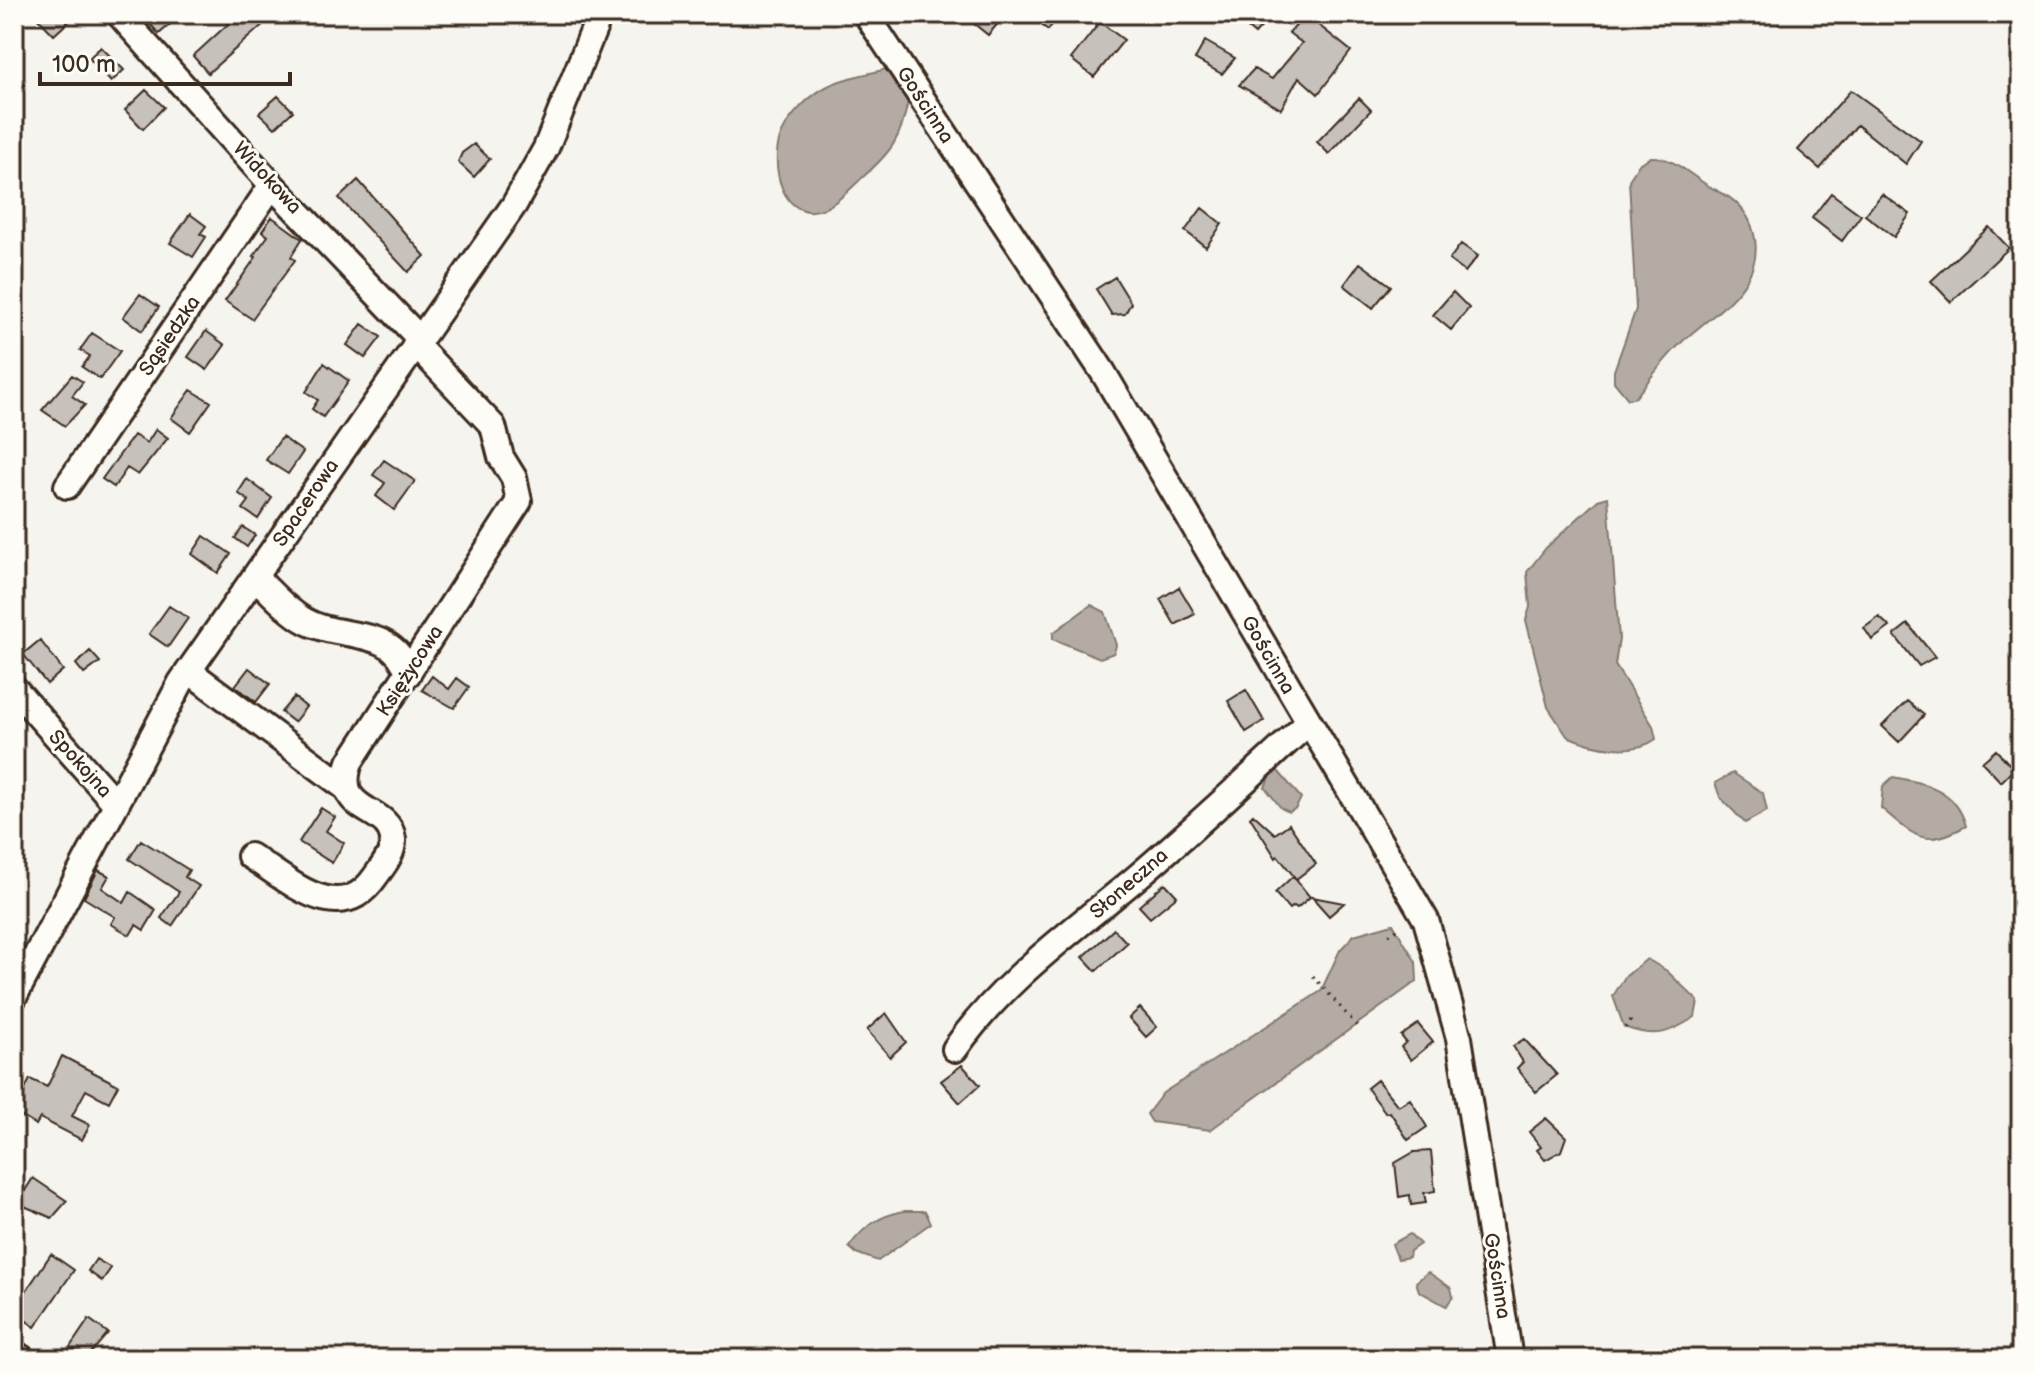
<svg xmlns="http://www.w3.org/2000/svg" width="2035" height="1373" viewBox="0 0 2035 1373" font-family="'Balsamiq Sans',sans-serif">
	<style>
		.water { fill: #b4aca4; stroke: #84786e; stroke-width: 2 }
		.building { fill: #c7c1bb; stroke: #3b2a1e; stroke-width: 2 }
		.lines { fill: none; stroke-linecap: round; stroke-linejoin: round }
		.minor-casing { stroke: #3b2a1e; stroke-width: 30 }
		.path { stroke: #3b2a1e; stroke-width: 3; stroke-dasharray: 2 6; stroke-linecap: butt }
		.minor { stroke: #fdfcf7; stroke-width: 24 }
		.labels { text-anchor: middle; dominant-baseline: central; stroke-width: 6; stroke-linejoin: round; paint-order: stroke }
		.street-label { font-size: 20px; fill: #3b2a1e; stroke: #fdfcf7 }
	</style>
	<rect width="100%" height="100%" fill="#f5f4ee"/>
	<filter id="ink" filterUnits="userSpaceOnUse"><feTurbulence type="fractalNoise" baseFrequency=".0125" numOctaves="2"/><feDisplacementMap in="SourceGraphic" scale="16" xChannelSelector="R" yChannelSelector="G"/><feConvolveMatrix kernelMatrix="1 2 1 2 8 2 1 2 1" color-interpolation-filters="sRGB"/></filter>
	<g filter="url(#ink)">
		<path class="water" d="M887,69L908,101C901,139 891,152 863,177C852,187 838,203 825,208C782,226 768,162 782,133C791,114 810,95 828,86C845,77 869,74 887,69Z
			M1651,157C1676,156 1695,181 1716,190C1736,199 1749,212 1754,234C1766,284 1716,311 1684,340C1666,357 1651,377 1636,397L1628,399L1614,382V371L1636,309L1629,180L1640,163Z
			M1608,497L1619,639L1615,665L1653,726L1656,739C1634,756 1592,747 1567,736L1548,707L1526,620L1530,607L1527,572L1546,548L1598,500Z
			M1091,605L1105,612L1116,645L1114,653L1100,658L1053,639V633Z
			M1278,771L1301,798L1296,808L1289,812L1281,808L1265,787L1271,774Z
			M1733,773L1763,793L1767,811L1745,823L1720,797L1715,783Z
			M1893,777C1927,783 1956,790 1966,826C1923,849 1916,837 1881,808L1883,786Z
			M1393,924L1416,962L1417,981L1210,1130L1152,1122L1147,1114L1163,1093L1321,991L1340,950L1354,935Z
			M1647,959L1667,971L1698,1001L1695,1017C1667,1035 1654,1038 1624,1027L1613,996L1625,977Z
			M904,1211H925L931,1223L878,1261L856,1253L849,1247C864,1226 879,1216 904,1211Z
			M1410,1234L1420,1244L1410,1251L1409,1257L1398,1259L1392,1244Z
			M1428,1272L1451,1288L1453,1297L1446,1306L1419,1291L1416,1282Z"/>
		<path class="building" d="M34,14H77L54,35Z
			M141,14H182L159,34Z
			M239,14H258L266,22L208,73L193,56Z
			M962,14H1006L988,35Z
			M1027,14H1060L1048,30Z
			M1231,14H1273L1255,34Z
			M1306,15L1351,51L1318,94L1299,77L1281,109L1239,85L1254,69L1272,79L1302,43L1289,33Z
			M1100,22L1124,40L1094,77L1071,59Z
			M1205,41L1235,58L1222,74L1195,59Z
			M101,47L124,70L111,82L89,58Z
			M146,90L164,107L143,129L125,110Z
			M1851,90L1921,141L1906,164L1857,125L1820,169L1798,150Z
			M278,96L293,111L275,128L259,113Z
			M1359,98L1371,110L1329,154L1317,142Z
			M474,144L490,159L474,177L458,162L462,153Z
			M358,180L425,256L408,272L339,198Z
			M1831,193L1861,215L1842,241L1812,218Z
			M1882,194L1910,214L1894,237L1865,215Z
			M1202,208L1222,224L1206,247L1185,231Z
			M190,214L206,226L200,234L206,237L193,257L170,243Z
			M272,217L302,239L291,257L295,260L252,319L225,301L256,257L253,256L268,236L262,231Z
			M1989,227L2009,248L1951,302L1931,281Z
			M1461,244L1478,256L1465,272L1449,260Z
			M1360,263L1391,286L1373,308L1344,285Z
			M1115,277L1131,303L1125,314L1112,315L1096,289Z
			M1453,292L1469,308L1451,330L1433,315Z
			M140,294L159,307L142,331L123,317Z
			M362,324L381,337L365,358L347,345Z
			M206,331L225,345L207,370L188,357Z
			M92,333L120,351L100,379L82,367L90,356L80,350Z
			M324,363L349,381L323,417L312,409L318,400L306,392Z
			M72,375L83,382L72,396L85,405L65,426L42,410Z
			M191,390L211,402L190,432L171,418Z
			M156,429L168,438L138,475L127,468L114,487L102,479L134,435L147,443Z
			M282,437L303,452L288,474L266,460Z
			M384,460L415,481L394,510L376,496L385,483L373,475Z
			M247,479L272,498L258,519L243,509L249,501L238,493Z
			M243,527L255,535L247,547L235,538Z
			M204,536L231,554L218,573L192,554Z
			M1179,587L1195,614L1175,625L1160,599Z
			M169,606L188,618L168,647L149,634Z
			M1879,617L1890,627L1872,640L1864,628Z
			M1908,624L1935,657L1919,666L1894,635Z
			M40,640L63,670L47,684L23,654Z
			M90,651L100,662L84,674L76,664Z
			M249,668L270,684L256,702L235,686Z
			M432,676L449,689L457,678L469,687L454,708L422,690Z
			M1246,690L1264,721L1246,732L1228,701Z
			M294,697L306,707L294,722L281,712Z
			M1907,701L1924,715L1899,742L1882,726Z
			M1996,750L2014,769L2001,782L1982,762Z
			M321,808L335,817L326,831L344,843L332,863L299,842Z
			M1253,814L1275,834L1289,824L1316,864L1296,879L1278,856L1276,858L1250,817Z
			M141,840L189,870L185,877L199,886L172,926L161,918L179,892L129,859Z
			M98,870L109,876L102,888L124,903L130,892L156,910L144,930L136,925L130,935L111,924L115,917L84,898Z
			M1293,876L1310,897L1297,908L1294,906L1289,909L1275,893Z
			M1165,883L1177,896L1150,918L1139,906Z
			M1312,897L1344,903L1329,916Z
			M1114,929L1127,943L1096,971L1083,957Z
			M1140,1008L1157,1027L1146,1037L1129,1018Z
			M886,1013L906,1042L890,1057L867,1030Z
			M1418,1024L1433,1042L1411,1060L1401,1047L1406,1042L1401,1036Z
			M1524,1039L1557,1075L1536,1092L1517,1068L1523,1062L1513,1046Z
			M62,1056L118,1085L109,1102L86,1090L72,1116L90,1125L82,1140L40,1118L36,1125L14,1112L30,1079L47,1087Z
			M962,1065L980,1085L960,1103L941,1081Z
			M1377,1080L1398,1106L1410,1099L1427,1127L1408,1140L1390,1112L1386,1113L1367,1088Z
			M1546,1118L1566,1137L1561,1151L1545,1160L1537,1150L1541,1147L1529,1132Z
			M1431,1151L1435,1191L1424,1193L1426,1203L1411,1205L1410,1195L1399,1197L1395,1163L1414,1152Z
			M33,1178L67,1201L52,1218L17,1203Z
			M51,1254L74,1270L35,1327L21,1317L25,1312L16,1306Z
			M96,1259L111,1268L102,1281L88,1271Z
			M89,1319L108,1333L86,1359L70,1347Z"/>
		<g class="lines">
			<defs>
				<path id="minor" d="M119,14L272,185L419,338
					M866,14L1103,372L1426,920L1459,1038L1510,1359
					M67,486L272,185
					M255,577C270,591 284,608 302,619C339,642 395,624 408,674
					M189,671L346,788
					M14,688L116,804
					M250,856C289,880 339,929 375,877C383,866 394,853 393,839C389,804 332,816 350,762L519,501L514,478L501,457L493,426L415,344
					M14,997L181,682L514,205L546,148L600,14
					M955,1049C1002,981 1073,931 1136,878C1195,828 1251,775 1308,723
					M14,1353L23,1359"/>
			</defs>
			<use href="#minor" class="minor-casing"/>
			<path class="path" d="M1389,935L1401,926
				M1313,976L1357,1026
				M1625,1028L1631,1020"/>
			<use href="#minor" class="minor"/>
		</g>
	</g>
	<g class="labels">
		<g class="street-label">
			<text transform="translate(925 105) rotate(57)">Gościnna</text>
			<text transform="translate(267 178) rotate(47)">Widokowa</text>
			<text transform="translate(170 336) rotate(-56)">Sąsiedzka</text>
			<text transform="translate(306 503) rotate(-56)">Spacerowa</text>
			<text transform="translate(1268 655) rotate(60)">Gościnna</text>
			<text transform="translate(410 671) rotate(-57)">Księżycowa</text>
			<text transform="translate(80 764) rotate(48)">Spokojna</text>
			<text transform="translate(1129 884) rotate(-41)">Słoneczna</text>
			<text transform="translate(1497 1276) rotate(81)">Gościnna</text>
		</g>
	</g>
	<rect width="2035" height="1373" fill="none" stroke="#fdfcf7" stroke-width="48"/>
	<rect x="24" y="24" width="1987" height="1325" fill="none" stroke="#3b2a1e" stroke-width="3" filter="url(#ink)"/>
	<path d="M40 72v12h250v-12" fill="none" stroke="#3b2a1e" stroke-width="4"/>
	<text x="52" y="72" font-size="24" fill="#3b2a1e" stroke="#fdfcf7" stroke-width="6" paint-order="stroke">100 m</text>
</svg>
